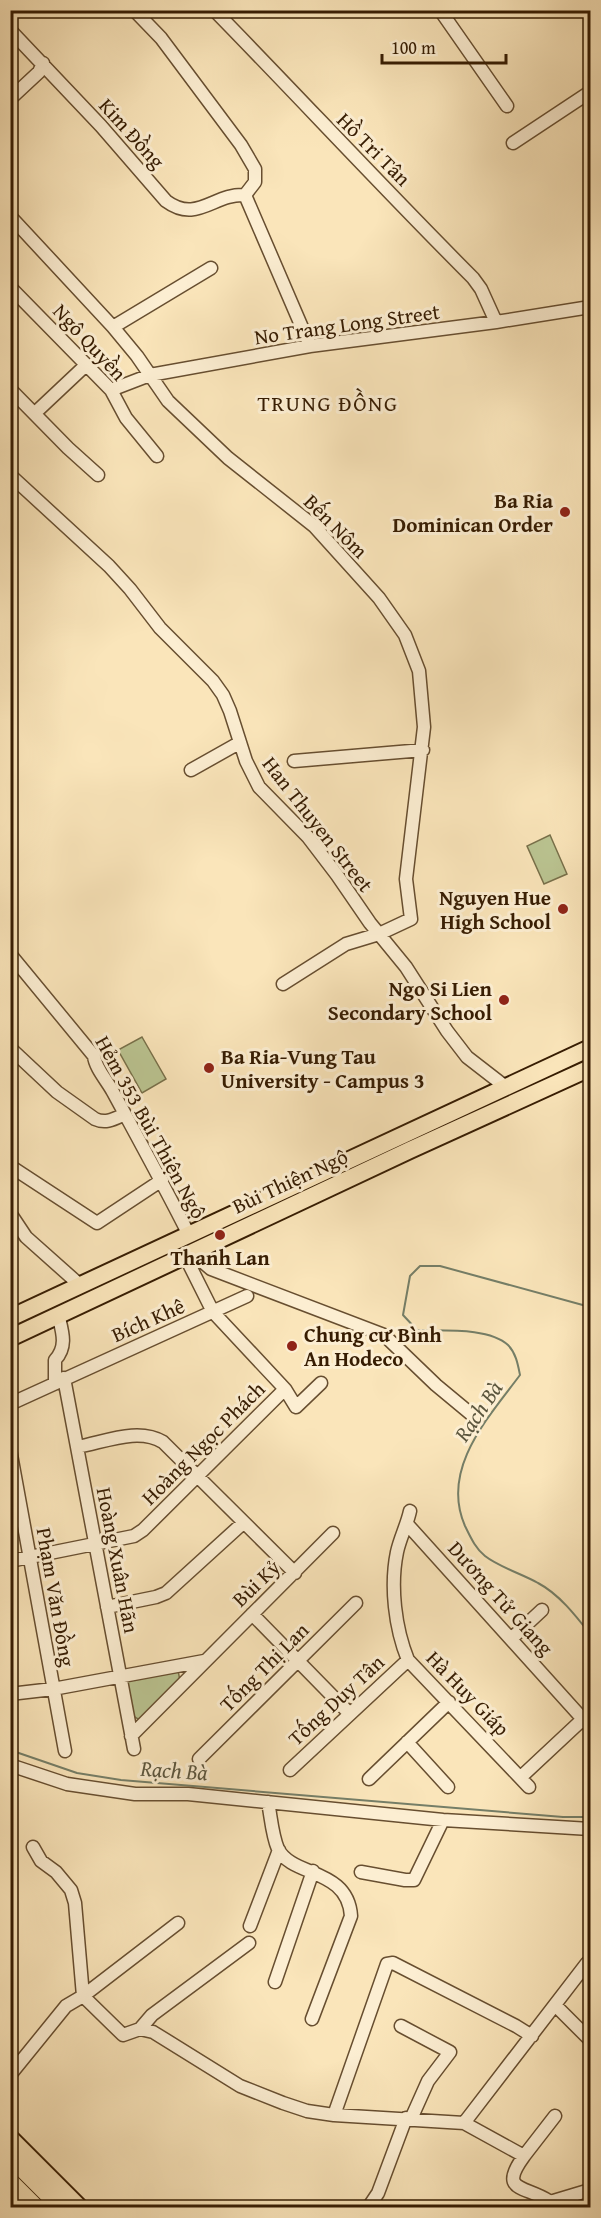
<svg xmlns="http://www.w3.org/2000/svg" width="601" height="2218" viewBox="0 0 601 2218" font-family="'Gentium Book Plus',serif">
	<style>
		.green { fill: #bbc592; stroke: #78704a; stroke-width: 1.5 }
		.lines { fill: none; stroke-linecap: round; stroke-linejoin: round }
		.stream { stroke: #757e67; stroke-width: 2 }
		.minor-casing { stroke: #674e30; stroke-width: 15 }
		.major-casing { stroke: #361c02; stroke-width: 20 }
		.minor { stroke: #fceed2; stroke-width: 12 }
		.major { stroke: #fae5ba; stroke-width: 16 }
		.poi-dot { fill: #8f2418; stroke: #fceed2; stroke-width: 2 }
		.labels { text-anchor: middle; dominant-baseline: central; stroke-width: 6; stroke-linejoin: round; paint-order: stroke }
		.street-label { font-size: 21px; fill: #361c02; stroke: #fceed2 }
		.poi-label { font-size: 21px; font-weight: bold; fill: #361c02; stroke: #fceed2; text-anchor: end }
		.neighbourhood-label { font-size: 22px; letter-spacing: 1.5px; fill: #361c02; stroke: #fceed2 }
		.water-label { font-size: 22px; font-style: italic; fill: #5b553d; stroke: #fceed2 }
	</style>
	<rect width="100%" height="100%" fill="#fae5ba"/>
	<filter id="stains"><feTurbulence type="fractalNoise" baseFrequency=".00333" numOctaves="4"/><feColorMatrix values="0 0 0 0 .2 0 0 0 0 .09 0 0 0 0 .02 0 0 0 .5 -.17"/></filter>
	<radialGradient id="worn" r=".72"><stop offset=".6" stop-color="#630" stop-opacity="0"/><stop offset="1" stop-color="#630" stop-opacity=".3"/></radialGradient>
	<path class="green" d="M550,835L567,874L544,884L527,846Z
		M142,1037L166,1079L142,1093L118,1050Z
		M178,1670L180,1681L141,1718L138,1719L133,1716L125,1683L132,1678Z"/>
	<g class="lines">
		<path class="stream" d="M590,1307L440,1266H420L410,1276L403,1315L417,1330C442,1331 489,1327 508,1345C516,1353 518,1365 520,1375C488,1418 440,1469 465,1526C470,1536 475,1548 485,1556C499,1567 522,1574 538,1583C559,1594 576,1616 590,1634
			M10,1750L77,1773L121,1780L563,1817H590"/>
		<defs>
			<path id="minor" d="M134,10L161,38L241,145L255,169V182L245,195L310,346
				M214,10C301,99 385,190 473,278L481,289L496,322
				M440,10L507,106
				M10,30L101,126L166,201C197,224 214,193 245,195
				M10,99L39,72L43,63
				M513,143L590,92
				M10,216L113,327L137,356L168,401L228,458L314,526L379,598L405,635L419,671L424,727L406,879L411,919L379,934L346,944L283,984
				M10,287L111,390L126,418L157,456
				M113,327L211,268
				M10,389L68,448L98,475
				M111,390L150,375L310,346L496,322L590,307
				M35,413L86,365
				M10,475L109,566L130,589L160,628L213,681L223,695L230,711L246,761L259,787L308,837L337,875L370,923L406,967L447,1031L467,1057L507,1088
				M294,761L423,750
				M191,770L239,743
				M10,954L94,1056C95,1068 108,1082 113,1092C139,1140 165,1187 189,1235
				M10,1048L57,1092L95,1119C106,1124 114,1119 125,1114
				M10,1166L97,1223L162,1180
				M10,1213L26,1237L81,1286
				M198,1249L204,1263L211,1269L384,1335L436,1385L477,1419
				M185,1256L213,1312L285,1389L296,1407L321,1383
				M64,1378L134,1749
				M55,1383V1360C68,1346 62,1331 58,1314
				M10,1404L247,1296
				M77,1447C105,1442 138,1427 163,1442L295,1573
				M10,1449L65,1751
				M410,1511C407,1525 400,1538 397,1552C390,1586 395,1628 408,1660L529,1787
				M407,1524L590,1727
				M10,1561L134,1536L143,1530L285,1389
				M107,1607L156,1597L166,1593L243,1523
				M252,1614L349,1713
				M512,1638L542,1610
				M10,1694L53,1689L204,1661
				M131,1736L333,1533
				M407,1742L448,1787
				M199,1759L356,1603
				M10,1765L67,1784L135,1794H188L443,1820L590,1829
				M290,1770L408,1660
				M521,1777L583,1719
				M369,1779L449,1702
				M268,1802C271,1817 272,1835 278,1849C292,1877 348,1868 351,1916L312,2019
				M33,1847L41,1861L56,1872L71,1890L75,1903L83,1996L123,2035L140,2029L153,2032L240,2086L283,2103L307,2111L334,2115L464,2123L524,2156C498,2192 524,2185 549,2201
				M361,1872L405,1880H414L443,1820
				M250,1926L279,1850
				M275,1982L313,1871
				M556,2006L590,2040
				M401,2026L450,2052L428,2081L411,2119
				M140,2029L152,2015L249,1943
				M10,2075L66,2006L83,1996L178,1923
				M334,2115L387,1964L393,1963L516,2026L532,2036
				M464,2123L587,1963
				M524,2156L555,2116
				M368,2208L378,2193L406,2118
				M530,2208L590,2190"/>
			<path id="major" d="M10,1318L590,1048
				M10,1338L410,1150L590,1068
				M10,2138L80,2208
				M10,2157L61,2208
				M10,2181L37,2208
				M10,2198L20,2208"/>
		</defs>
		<use href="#minor" class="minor-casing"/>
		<use href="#major" class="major-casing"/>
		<use href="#minor" class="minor"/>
		<use href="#major" class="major"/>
	</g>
	<g class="poi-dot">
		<circle cx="565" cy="512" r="6"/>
		<circle cx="563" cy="909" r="6"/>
		<circle cx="504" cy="1000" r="6"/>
		<circle cx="209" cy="1068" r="6"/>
		<circle cx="220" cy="1235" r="6"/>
		<circle cx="292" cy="1346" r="6"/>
	</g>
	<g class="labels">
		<g class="street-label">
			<text transform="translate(132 133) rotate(48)">Kim Đồng</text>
			<text transform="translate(374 149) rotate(45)">Hồ Tri Tân</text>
			<text transform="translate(347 324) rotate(-8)">No Trang Long Street</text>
			<text transform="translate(90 342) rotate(47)">Ngô Quyền</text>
			<text transform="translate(336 526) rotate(45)">Bến Nôm</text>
			<text transform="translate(318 824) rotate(52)">Han Thuyen Street</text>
			<text transform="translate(151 1127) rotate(61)">Hẻm 353 Bùi Thiện Ngộ</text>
			<text transform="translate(290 1181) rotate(-25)">Bùi Thiện Ngộ</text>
			<text transform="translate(148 1320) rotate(-24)">Bích Khê</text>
			<text transform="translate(203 1443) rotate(-45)">Hoàng Ngọc Phách</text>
			<text transform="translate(118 1560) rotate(79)">Hoàng Xuân Hãn</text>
			<text transform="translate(256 1583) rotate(-44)">Bùi Kỷ</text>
			<text transform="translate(56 1597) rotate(80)">Phạm Văn Đồng</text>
			<text transform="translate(501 1598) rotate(48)">Dương Tử Giang</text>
			<text transform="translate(264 1667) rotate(-45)">Tống Thị Lan</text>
			<text transform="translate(468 1693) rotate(46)">Hà Huy Giáp</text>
			<text transform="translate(336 1700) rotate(-43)">Tống Duy Tân</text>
		</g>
		<g class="poi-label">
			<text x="553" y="500">Ba Ria<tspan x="553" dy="24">Dominican Order</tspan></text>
			<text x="551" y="897">Nguyen Hue<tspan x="551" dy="24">High School</tspan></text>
			<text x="492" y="988">Ngo Si Lien<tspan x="492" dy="24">Secondary School</tspan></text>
			<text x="221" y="1056" text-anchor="start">Ba Ria-Vung Tau<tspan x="221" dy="24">University - Campus 3</tspan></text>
			<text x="220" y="1257" text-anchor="middle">Thanh Lan</text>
			<text x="304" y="1334" text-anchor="start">Chung cư Bình<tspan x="304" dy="24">An Hodeco</tspan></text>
		</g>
		<g class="neighbourhood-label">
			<text x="328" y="403">TRUNG ĐỒNG</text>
		</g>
		<g class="water-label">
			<text transform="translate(478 1411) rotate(-56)">Rạch Bà</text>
			<text transform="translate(174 1770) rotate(4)">Rạch Bà</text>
		</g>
	</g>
	<rect width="601" height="2218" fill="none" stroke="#fae5ba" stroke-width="36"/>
	<rect x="12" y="12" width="577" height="2194" fill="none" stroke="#361c02" stroke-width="3"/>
	<rect x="18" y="18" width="565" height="2182" fill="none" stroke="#361c02" stroke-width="1.5"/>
	<path d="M382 54v9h124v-9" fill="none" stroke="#361c02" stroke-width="3"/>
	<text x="391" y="54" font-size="18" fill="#361c02" stroke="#fceed2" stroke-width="4.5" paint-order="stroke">100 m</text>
	<rect width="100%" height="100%" filter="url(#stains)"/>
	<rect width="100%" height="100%" fill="url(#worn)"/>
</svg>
